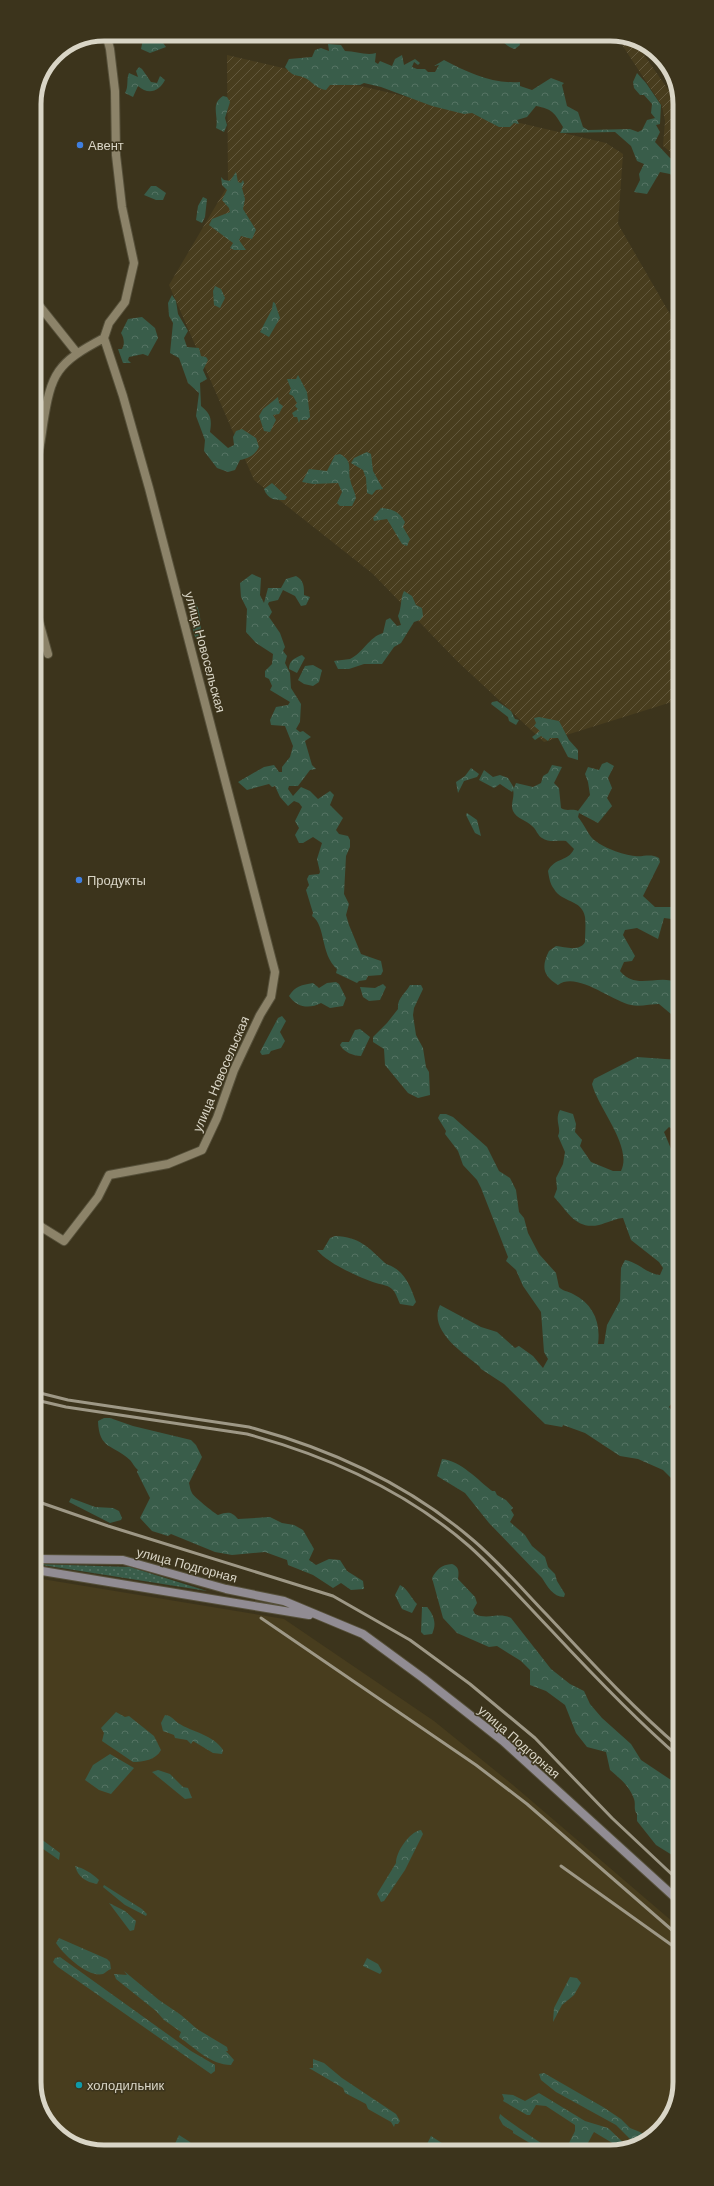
<svg xmlns="http://www.w3.org/2000/svg" width="714" height="2186" viewBox="0 0 714 2186" font-family="Helvetica,sans-serif">
	<style>
		.built { fill: #483d1e }
		.industrial { fill: url(#industrial-furrows) }
		.grass { fill: url(#grass-dots) }
		.forest { fill: url(#forest-crowns) }
		.lines { fill: none; stroke-linecap: round; stroke-linejoin: round }
		.street-casing { stroke: #56503a; stroke-width: 10 }
		.secondary-casing { stroke: #56503a; stroke-width: 10 }
		.street { stroke: #8c8369; stroke-width: 8 }
		.secondary { stroke: #918c93; stroke-width: 8 }
		.rail { stroke: #9e9886; stroke-width: 3 }
		.shop-dot { fill: #3f7fe0; stroke: #3c341c; stroke-width: 1.5 }
		.culture-dot { fill: #0f9aa8; stroke: #3c341c; stroke-width: 1.5 }
		.labels { text-anchor: middle; dominant-baseline: central; stroke-width: 3; stroke-linejoin: round; paint-order: stroke }
		.poi-label { font-size: 13px; fill: #d9d5c6; stroke: #3c341c; text-anchor: start }
		.street-label { font-size: 13px; fill: #d9d5c6; stroke: #3c341c }
		.rim { fill: none; stroke: #d9d5c6; stroke-width: 5 }
	</style>
	<defs>
		<pattern id="industrial-furrows" width="10" height="10" patternUnits="userSpaceOnUse"><rect width="10" height="10" fill="#483d1e"/><path d="M-1 1l2-2M0 10L10 0M9 11l2-2" fill="none" stroke="#62583d"/></pattern>
		<pattern id="grass-dots" width="8" height="8" patternUnits="userSpaceOnUse"><rect width="8" height="8" fill="#395d4a"/><path d="M2 2h.1M6 6h.1" fill="none" stroke="#557363" stroke-width="1.8" stroke-linecap="round"/></pattern>
		<pattern id="forest-crowns" width="20" height="18" patternUnits="userSpaceOnUse"><rect width="20" height="18" fill="#395d4a"/><path d="M2 6a3 3 0 1 1 6 0M12 15a3 3 0 1 1 6 0" fill="none" stroke="#557363"/></pattern>
	</defs>
	<rect width="100%" height="100%" fill="#3c341c"/>
	<path class="built" d="M36,1578L284,1619L434,1721L513,1785L680,1928V2082L665,2125L628,2150L99,2152L58,2135L36,2100Z"/>
	<path class="industrial" d="M615,34L635,42L672,95L678,92V158L663,146L665,121L662,106Z
		M227,55L606,143L623,154L618,224L678,328V671L675,701L544,742L457,661L373,574L254,480L169,285L228,185Z"/>
	<path class="grass" d="M36,1564L130,1567L207,1591Z"/>
	<path class="forest" d="M149,35L161,40L166,47L150,53L141,49L143,39Z
		M488,35L521,37L519,41L520,45L515,49C504,47 501,35 489,37Z
		M328,44L341,45L345,51C356,51 366,56 376,53L375,62L378,64L380,61L392,66L395,59L402,55L404,65L415,59L420,63L418,65L414,62L412,67L417,69H425L428,72H435L439,65L434,66L444,60C469,73 492,84 520,82V86L532,90L551,78L564,83L562,85L567,106L578,112L583,127L588,130L630,129L638,132L642,130L647,120L655,118L651,113L652,104L644,95H640L634,88L633,82L637,73L646,83L661,105L660,124L656,125L660,132L655,142L670,158L678,162V181L670,174L660,172L647,194L634,192L640,180L639,174L644,164L637,161L631,146L615,132L560,133L563,127C554,112 552,109 536,106L527,117L517,120L519,124L514,123L510,127H499L472,113L464,114L432,106L381,87L364,83L360,85H330L326,90C318,89 314,84 307,79C296,73 295,79 285,67L289,59L312,57L315,50L321,48L329,51Z
		M139,67L142,69L151,82L157,83L160,76L165,80C159,92 148,95 138,86L133,97L125,93C129,86 126,80 129,73L138,77L136,71Z
		M223,96L227,97L230,102L225,118L227,125L224,132L216,128C219,116 210,104 223,96Z
		M236,172L238,182L241,183L243,180L244,183L242,188L245,199L243,209L256,230L252,239L241,236L239,240L246,250H234L230,248L233,243L209,225L212,219L230,212L229,208L222,200L227,190L222,185L221,177L224,180L230,181Z
		M151,186H156L166,193L163,200H156L144,195Z
		M203,197L207,199L205,217L202,223L196,220L198,206Z
		M215,286L221,289L225,298L220,308L214,305L213,291Z
		M172,295L176,301L178,314L188,331L184,338L187,347L199,348L201,356L206,357L208,360L203,370L207,379L200,383L201,406C211,414 212,419 210,432L228,448L234,445L233,437L236,431L242,429L256,438L259,447C255,455 249,458 240,460L235,470L228,472L217,468L204,451L205,440L196,416L199,393L188,383L179,358L170,353L173,323L169,316L168,303Z
		M273,302L275,303L280,318L269,337L260,332L272,309Z
		M142,317L155,328L158,338L148,356L143,354L129,357L128,360L131,363H123L118,349H122C125,344 124,338 121,333L128,319Z
		M298,375L307,392L310,417L307,420H300L299,423L297,417H294L292,413L298,409L295,406L297,403L293,396L289,394L291,389L287,379H296Z
		M278,397L279,403L283,406L279,414L273,415L276,420L270,432L264,431L259,416L263,409Z
		M367,452L371,454L373,471L383,489L376,490L372,495L367,493L366,478L363,470L351,463L354,458Z
		M340,454C353,461 348,468 350,479C351,485 355,492 356,498L352,506H340L337,503L342,492L338,483L313,484L302,482L309,469L327,471L335,455Z
		M272,483L287,497L285,500C275,500 268,500 264,489Z
		M381,508C392,509 399,511 405,522L403,527L410,539L407,546L402,544L387,519L374,521L373,518Z
		M252,574L261,578L260,595L264,603L268,588H281L286,579L296,576C304,580 304,587 304,595L310,597L306,605L301,606L295,596L283,590L278,600L269,602L268,604L272,612L269,617L280,633L285,647L283,651L287,656L285,663L290,673L291,688L301,704L300,722L296,729L300,732L303,731L311,737L305,741L312,765L316,769L310,770L298,786H289L288,789L293,796L301,787L310,791L318,799L330,791L334,795L330,805L343,818L336,830L339,834L348,836L350,840V847L346,856L344,894L349,904L346,915L349,925L361,954L381,961L383,971L381,975L368,976L366,980L359,981L357,983L336,973L337,969C320,954 326,925 312,916L313,913L306,890L309,885L307,879L309,875L319,874L320,872L317,859L322,843L313,837L303,843H299L295,835L299,828L295,821L302,807L299,803L294,801L288,806L280,797L275,786L272,787L269,784L247,790L238,782L264,767L274,765L279,772H282V767L290,757L293,746L285,726L271,725L270,720L276,707L288,705L290,702L270,690L272,686L269,679L265,677V671L272,664L273,654L256,643L246,632L247,609L241,597L240,583Z
		M404,591L412,596L416,605L422,608L423,616L420,620L414,622L401,643L394,647L382,664H364L349,669H338L334,661C339,660 345,660 350,659C363,653 369,637 383,633L386,620L390,618L397,626L401,625L398,616C402,607 400,599 404,591Z
		M193,600C202,609 201,629 201,640L198,643C191,631 193,621 189,608Z
		M302,655L305,658L297,673L289,669C289,660 295,658 302,655Z
		M313,665L322,670L319,682L313,686L304,684L298,680L305,666Z
		M497,701L511,711L515,719L519,720L516,725L509,721L508,717L491,704L492,702Z
		M539,717L559,721L569,740L578,750V760L568,757L558,738H550L548,741L541,736L535,740L532,737L540,731L534,726L536,723L534,718Z
		M607,762L614,766L608,778L612,788L607,798L612,806L598,823L579,813L578,817C584,824 587,832 592,838C601,847 623,855 635,856C644,857 650,853 659,858L660,862L643,896L655,907H674L679,905V920L664,918L658,939L637,928L625,930L623,935L635,956L632,961L624,962L620,971C636,991 659,973 678,983L679,1015L671,1014L659,1004C651,1004 639,1007 631,1005C611,1001 577,971 558,985C543,976 541,967 549,951L556,946C565,947 580,952 585,942C585,934 586,925 585,917C582,899 562,903 554,889C550,884 549,877 548,871C555,857 568,862 574,849L566,841C558,840 549,843 542,838C538,836 536,829 532,826C526,820 517,819 513,811C510,804 515,797 513,790L512,792L500,784L494,788L479,780L484,770L493,777L500,775L508,778L514,788L516,783L533,787L541,783L543,776L548,773L552,765L562,767L554,783L559,788L561,808C567,812 572,808 578,811L590,795L588,782L585,774L588,767L599,770L602,764Z
		M471,768L479,774L477,777L464,781L458,793L456,782L465,776Z
		M467,813L477,820L481,836L475,833L466,815Z
		M336,982L339,984L346,998L343,1006L330,1008L321,1003C310,1009 297,1008 289,996C295,986 302,985 313,983L319,988L327,983Z
		M383,984L386,987L380,1000L369,1001L363,997L360,987L375,988Z
		M410,985H421L423,989L414,1008L413,1015L416,1035L423,1048L426,1067L429,1072L430,1095L418,1098L408,1093L385,1065L384,1049L373,1042V1037L387,1023L398,1009C397,998 405,994 410,985Z
		M282,1016L286,1021L280,1032L285,1041L281,1048L271,1051L269,1054L262,1055L260,1052L278,1018Z
		M360,1029L370,1037L361,1056C353,1056 344,1052 340,1045L342,1042H349L355,1030Z
		M637,1057L679,1060V1134L669,1127L664,1132L674,1156L679,1160V1393L669,1407L679,1419V1486L663,1470L638,1459L620,1456L585,1433L563,1425L562,1427L545,1424L504,1384L481,1369L479,1366C462,1352 428,1330 440,1305L481,1327L497,1332L515,1348L519,1346L533,1356L543,1368L548,1359L544,1352L541,1312L523,1286L516,1270L506,1261L508,1257L481,1188L477,1180L463,1165L458,1151L445,1134L446,1131L438,1118L440,1114H446L453,1117L487,1147L499,1171L510,1178L516,1190L519,1212L524,1218L528,1233L539,1254L556,1273L559,1287C562,1291 568,1291 573,1294C593,1304 601,1322 598,1344H604L607,1325L620,1301L621,1268L625,1260C638,1262 647,1274 660,1275L663,1268L659,1262L631,1240L623,1218C618,1218 606,1223 599,1225C576,1230 568,1212 554,1197L557,1189L556,1178L563,1164L565,1152L558,1136C562,1127 554,1121 560,1110L573,1114L576,1124L575,1132L582,1140L580,1146L591,1162L613,1171H621C633,1147 598,1108 592,1084L594,1079Z
		M335,1236C360,1237 368,1247 385,1263C387,1265 390,1265 393,1267C406,1274 411,1288 416,1302L413,1306L400,1304C398,1300 396,1293 393,1290C388,1285 383,1285 376,1283C360,1278 327,1263 317,1250H323L330,1238Z
		M104,1418H110L133,1426L191,1440L196,1445L202,1457L189,1483C190,1486 190,1490 192,1493C193,1496 214,1513 218,1515C228,1512 231,1511 238,1519L270,1517L282,1523L294,1525L303,1530L314,1549L309,1560L316,1565L329,1559L340,1560L347,1571L363,1581L364,1589L351,1590L341,1583L333,1588L313,1575L288,1565L287,1560L265,1552L232,1555L215,1552L171,1534L168,1536L152,1531L140,1518L150,1498L137,1472L138,1470C134,1467 133,1463 130,1460C113,1444 99,1450 98,1421Z
		M442,1459C461,1461 478,1480 492,1491H495L497,1495L506,1500L513,1508L511,1510L514,1515L510,1522L525,1535L532,1546L545,1557L548,1567L555,1574L557,1581L565,1594L564,1597C553,1597 547,1586 542,1578L489,1523L465,1493L437,1476Z
		M71,1498L95,1507L113,1508L119,1511L122,1518L121,1520L110,1523L69,1502Z
		M452,1564C459,1567 459,1571 458,1579L475,1597L477,1603L473,1610L475,1614C487,1620 499,1612 511,1618L551,1669L570,1684L584,1691L590,1704L602,1718L631,1744L641,1760L680,1786V1860L656,1845L637,1821V1814C633,1809 636,1805 634,1799C629,1785 620,1779 610,1770L606,1752L587,1747L576,1733L565,1705L546,1691L530,1685V1670L521,1661L497,1646L489,1647L457,1633L443,1618L432,1578C437,1569 441,1565 452,1564Z
		M400,1585C408,1589 411,1598 417,1604L412,1613L402,1609L395,1595Z
		M422,1607H427C434,1615 437,1624 432,1634L424,1635L421,1632Z
		M116,1712L125,1717L129,1716L154,1736L161,1750C156,1760 143,1762 133,1762L102,1741L104,1733L101,1728Z
		M165,1715C172,1716 173,1719 178,1723C192,1732 214,1735 223,1750L222,1754L213,1753L193,1741L191,1744L187,1740L175,1738L174,1735L163,1731L161,1723Z
		M110,1754L134,1768L111,1794L99,1790L85,1780L93,1765Z
		M158,1770L170,1774L183,1787L188,1788L192,1798L185,1799L152,1772Z
		M421,1830L423,1834L405,1870L384,1901L381,1902L377,1894L396,1863C396,1852 409,1832 421,1830Z
		M37,1836L60,1853L59,1860L36,1844Z
		M75,1866C83,1868 92,1873 99,1880L97,1884C86,1882 78,1877 75,1866Z
		M104,1885L142,1909L147,1914L146,1916L125,1905L103,1887Z
		M109,1903L125,1911L136,1921L134,1930L130,1931Z
		M59,1938L107,1959L110,1962L111,1969C108,1970 105,1973 103,1974C88,1978 63,1954 56,1943Z
		M60,1957L191,2051L215,2065V2071L211,2074L58,1967L53,1962L55,1958Z
		M367,1958L378,1964L382,1971L380,1974L363,1966Z
		M124,1971L159,2000L181,2015L197,2029L227,2047L228,2051H226L234,2060L231,2065C211,2065 195,2048 179,2037L181,2032L164,2020L156,2011L116,1979L114,1974L127,1975Z
		M570,1977L577,1978L581,1983L574,1995L562,2005L553,2022L554,2008Z
		M313,2059L324,2063L342,2078L396,2114L400,2121L398,2124H395L394,2127L391,2122L368,2109L366,2104L345,2093L343,2088L309,2068H313Z
		M544,2073L603,2107L621,2119L630,2128L640,2132L647,2137C636,2144 625,2154 612,2148L614,2144L594,2132C589,2140 587,2149 577,2150L569,2143L575,2131V2125L546,2106L536,2105L530,2115H527L503,2101L504,2099L502,2094L513,2095L525,2101L539,2093L585,2121L608,2128L626,2145L634,2143L616,2125L556,2092L541,2080L539,2074Z
		M500,2114C516,2127 534,2138 551,2150L536,2149L533,2145L513,2133V2131L503,2125L499,2118Z
		M179,2135L190,2142L194,2149L193,2151L166,2152L173,2148Z
		M431,2136L445,2145L437,2150H428L425,2148Z"/>
	<g class="lines">
		<defs>
			<path id="street" d="M34,299L77,353
				M35,464C40,451 41,439 43,425C51,372 57,363 104,338
				M35,607L48,654
				M35,1223L64,1241L98,1197L109,1175L168,1164L202,1150L217,1118L234,1070L260,1015L271,997L275,972L149,488L123,396L104,338L109,323L125,302L134,263L122,207L116,155L115,91L110,49L106,34"/>
			<path id="secondary" d="M36,1559L123,1560L226,1589L284,1601L363,1634L423,1678L503,1741L680,1902
				M36,1570L309,1615"/>
		</defs>
		<use href="#street" class="street-casing"/>
		<use href="#secondary" class="secondary-casing"/>
		<use href="#street" class="street"/>
		<use href="#secondary" class="secondary"/>
		<path class="rail" d="M36,1392L68,1400L249,1427C331,1449 408,1484 473,1540C500,1563 523,1590 547,1615C590,1661 632,1707 680,1748
			M36,1400L66,1407L247,1434C328,1456 405,1490 469,1546C498,1572 524,1602 551,1630C592,1674 634,1718 680,1758
			M36,1501L108,1526L333,1596L410,1640L470,1684L535,1738L612,1818L680,1882
			M261,1618L476,1765L527,1804L680,1937
			M561,1866L680,1951"/>
	</g>
	<g class="shop-dot">
		<circle cx="80" cy="145" r="4"/>
		<circle cx="79" cy="880" r="4"/>
	</g>
	<circle class="culture-dot" cx="79" cy="2085" r="4"/>
	<g class="labels">
		<g class="poi-label">
			<text x="88" y="145">Авент</text>
			<text x="87" y="880">Продукты</text>
			<text x="87" y="2085">холодильник</text>
		</g>
		<g class="street-label">
			<text transform="translate(205 652) rotate(75)">улица Новосельская</text>
			<text transform="translate(221 1074) rotate(-67)">улица Новосельская</text>
			<text transform="translate(187 1565) rotate(15)">улица Подгорная</text>
			<text transform="translate(519 1742) rotate(41)">улица Подгорная</text>
		</g>
	</g>
	<path d="M0 0H714V2186H0ZM104 41H610A63 63 0 0 1 673 104V2082A63 63 0 0 1 610 2145H104A63 63 0 0 1 41 2082V104A63 63 0 0 1 104 41Z" fill="#3c341c" fill-rule="evenodd"/>
	<path class="rim" d="M104 41H610A63 63 0 0 1 673 104V2082A63 63 0 0 1 610 2145H104A63 63 0 0 1 41 2082V104A63 63 0 0 1 104 41Z"/>
</svg>
